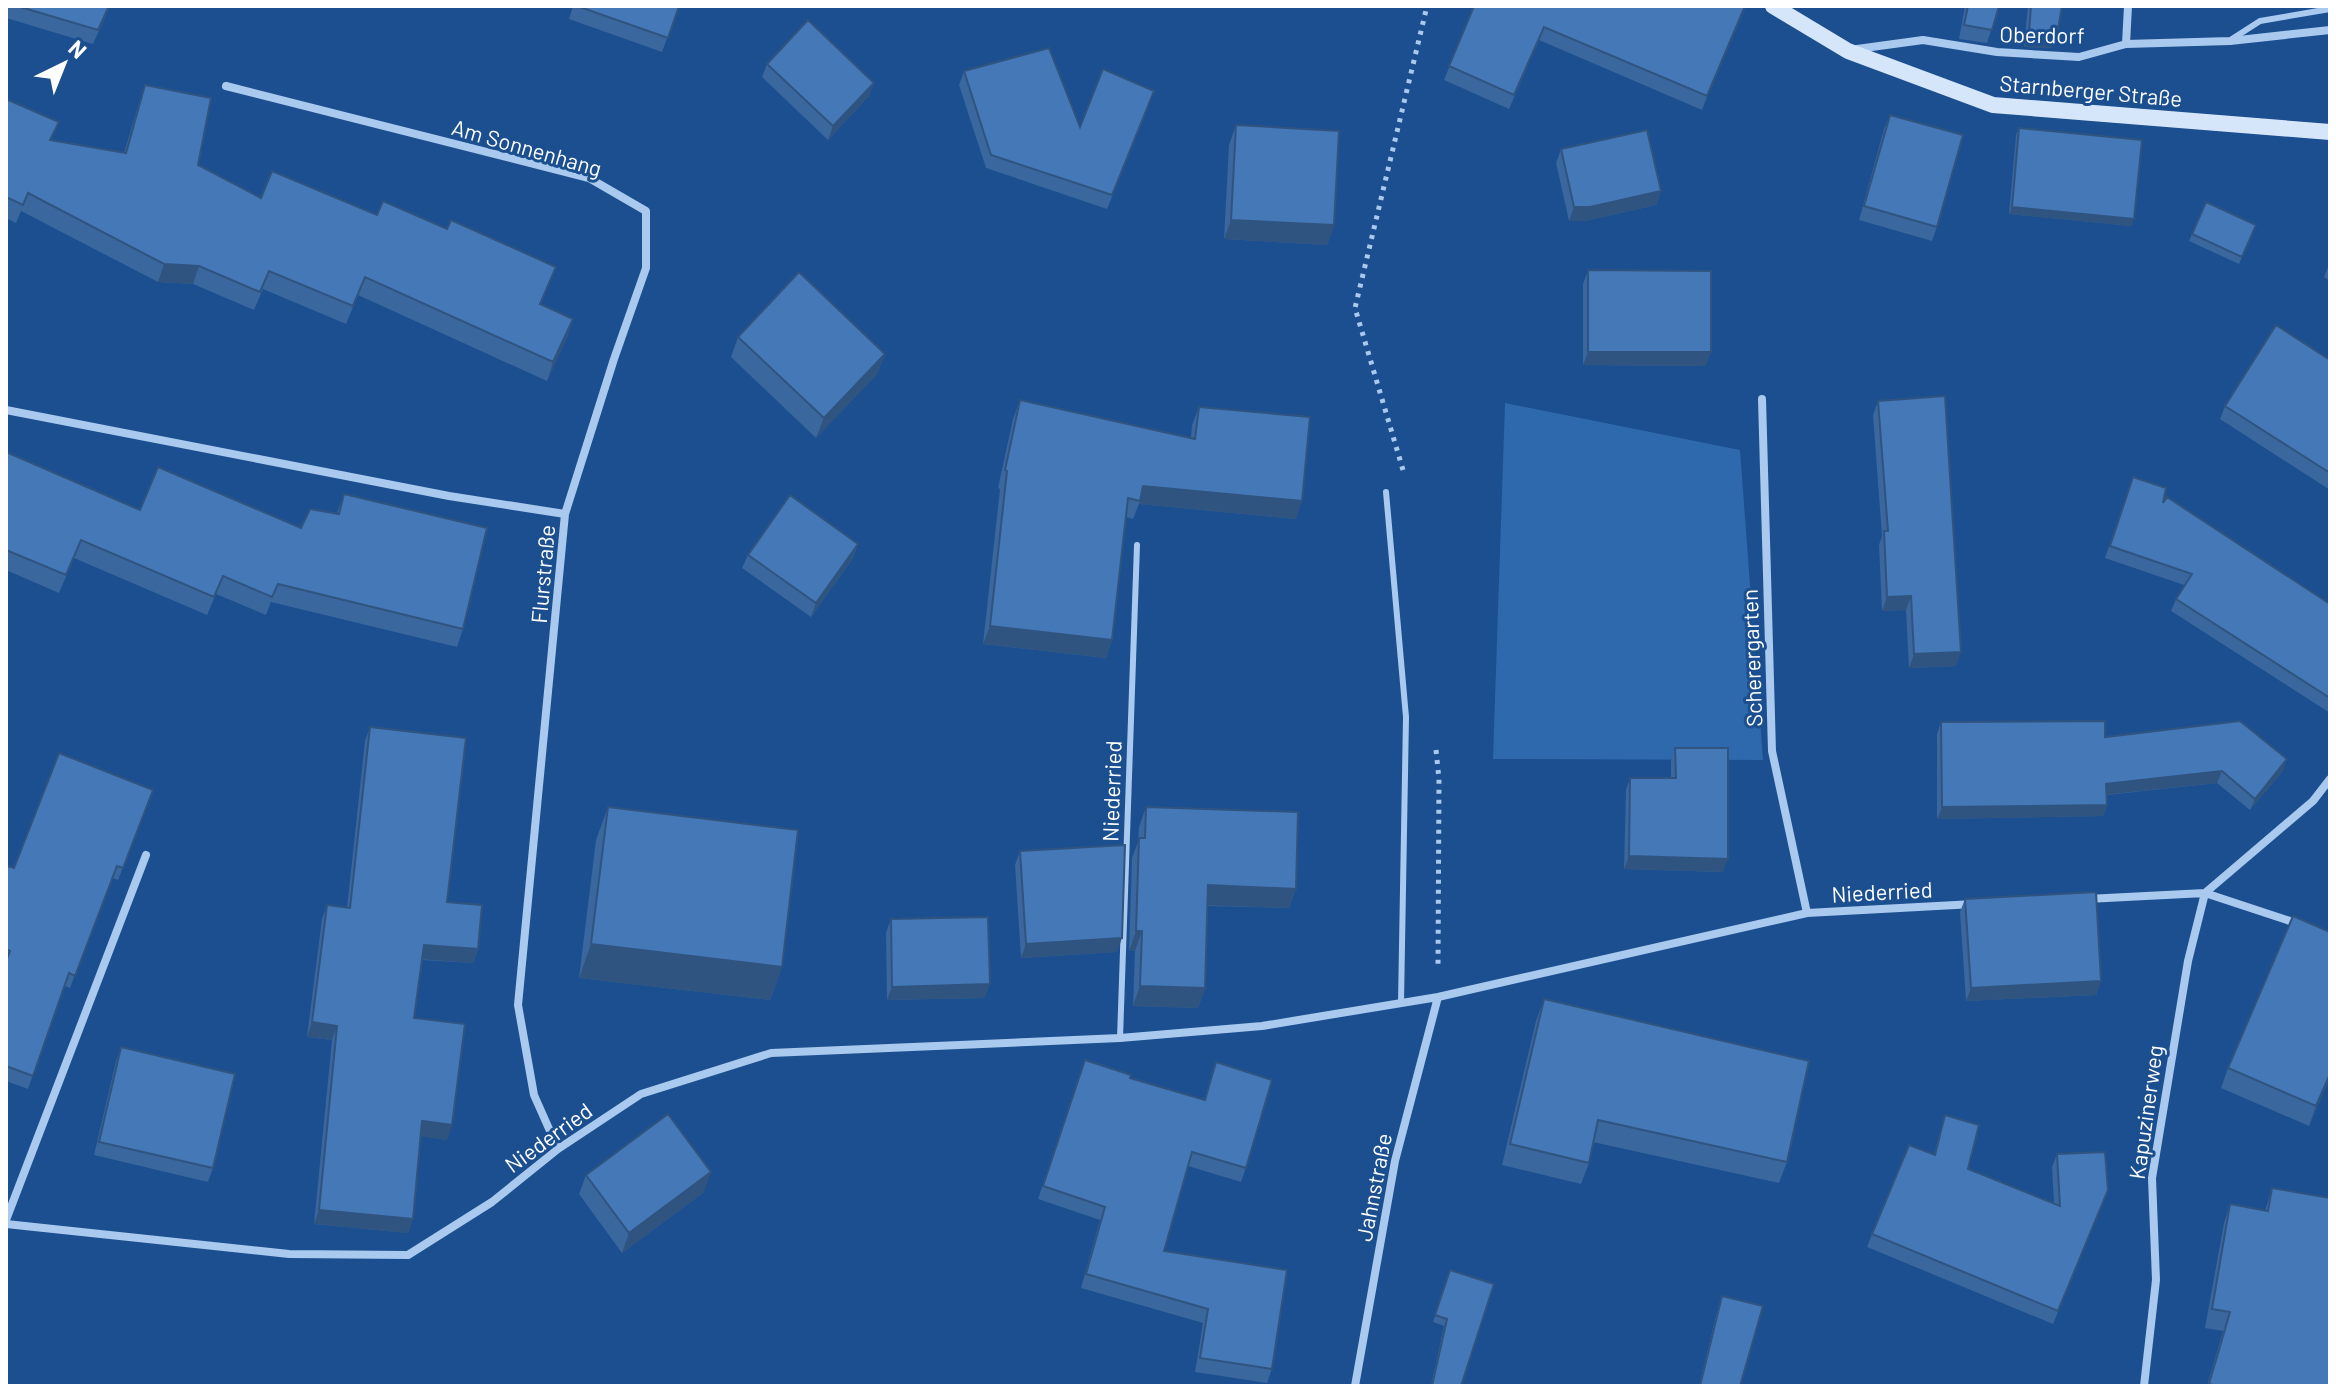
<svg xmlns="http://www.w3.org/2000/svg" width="2336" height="1392" viewBox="0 0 2336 1392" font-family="Barlow,sans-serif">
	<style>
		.green { fill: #2e69ad }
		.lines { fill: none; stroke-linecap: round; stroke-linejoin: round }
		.path { stroke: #a9c9ee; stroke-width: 5; stroke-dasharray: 4 6; stroke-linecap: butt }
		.lane { stroke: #a9c9ee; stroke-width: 6 }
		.street { stroke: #a9c9ee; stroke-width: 8 }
		.secondary { stroke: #d6e6fa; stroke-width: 16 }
		.wall { fill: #3a679d }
		.shaded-wall { fill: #305480 }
		.building { fill: #4478b7; stroke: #305480; stroke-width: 2 }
		.labels { text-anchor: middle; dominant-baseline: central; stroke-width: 6; stroke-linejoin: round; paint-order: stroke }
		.street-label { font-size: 22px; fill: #fff; stroke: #1b4f8f }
	</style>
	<rect width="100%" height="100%" fill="#1b4f8f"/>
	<path class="green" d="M1505,403L1740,450L1763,760L1493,759Z"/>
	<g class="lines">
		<path class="path" d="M1403,470L1355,308L1427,6
			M1436,750L1439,779L1438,968"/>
		<path class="lane" d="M2232,39L2260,21L2330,9
			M1386,492L1406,717L1401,1003
			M1120,1038L1137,545"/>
		<path class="street" d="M2126,44L2128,6
			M1857,49L1923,40L1997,52L2079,57L2126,44L2230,41L2330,30
			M226,86L589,178L646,211V268L614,359L565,514
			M1762,399L1772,751L1807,913
			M6,410L449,496L565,514L518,1005L534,1095L558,1149
			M2205,893L2299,924
			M2087,899L2205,893L2313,801L2330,779
			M6,1220L146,855
			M6,1224L289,1254L408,1255L492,1202L558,1149L641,1094L771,1053L1120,1038L1262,1026L1438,997L1807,913L1974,904
			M1355,1386L1395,1161L1438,997
			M2144,1386L2156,1280L2152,1178L2188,961L2205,893"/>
		<path class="secondary" d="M1773,6L1848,51L1993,105L2330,132"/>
	</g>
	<path class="wall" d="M6,6H110L93,44L6,18Z
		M573,6H679L662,52L569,19Z
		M1474,6H1746L1702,110L1539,40L1509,109L1444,80Z
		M1965,6H1999L1987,43L1959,39Z
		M2028,6H2062L2052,48L2024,47Z
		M767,64L874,83L869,96L828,140L762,77Z
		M964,71L1080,127L1149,105L1107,209L986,168L959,85Z
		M145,85L198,165L261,198L377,215L447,229L556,267L541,304L573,319L567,337L547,381L358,295L346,324L263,289L254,310L193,284L158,282L21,211L16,223L6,218V99L52,141L124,153L139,103Z
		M1890,115L1937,227L1932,241L1859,220L1884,129Z
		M1236,125L1334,225L1327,245L1224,239L1229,145Z
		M2019,128L2132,226L2009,214L2016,135Z
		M1561,149L1661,191L1656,205L1585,221H1569L1556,163Z
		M2256,225L2239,264L2189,241L2192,234Z
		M2330,262V281L2324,277Z
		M1588,270L1706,366L1583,365V284Z
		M738,337L885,354L877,374L816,438L731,357Z
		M2330,360V490L2220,419L2225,406Z
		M1020,400L1191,438L1192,425L1199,407L1296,519L1139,504L1133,519L1126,517L1112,640L1106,658L983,644L1000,489L998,488L1013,419Z
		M1878,401L1956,666L1909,668L1906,610L1882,611L1879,545L1882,536L1873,415Z
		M6,452L140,510L301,528L337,513L344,494L463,629L457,647L271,602L266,615L216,594L207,615L74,558L59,593L6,570Z
		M2133,477L2163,503L2330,604V713L2171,611L2176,599L2184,585L2105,558Z
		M858,544L853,558L811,617L742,568L748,555Z
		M1941,722L2105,737L2283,771L2250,810L2217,783L2107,795V805L2103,816L1937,819V734Z
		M370,727L447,902L478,949L473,963L422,960L414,1018L447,1140L421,1136L413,1219L408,1233L314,1224L332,1040L307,1037L322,919L327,905L347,908L365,741Z
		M1675,748L1723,872L1624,869L1626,790L1630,778H1671V761Z
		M153,790L118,880L112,878L70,988L65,986L28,1089L6,1081V871L14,868Z
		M608,807L782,967L770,1000L579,978L596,840Z
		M1146,807L1296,889L1289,908L1207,906L1205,988L1198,1008L1133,1006L1135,951H1129L1132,858L1138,842L1139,827Z
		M1020,851L1117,952L1021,958L1015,865Z
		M1965,899L2101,981L2096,995L1966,1001L1960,912Z
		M891,919L985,998L887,1000L886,933Z
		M2330,932V1077L2309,1126L2221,1088L2228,1068Z
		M1544,999L1787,1162L1779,1183L1593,1142L1589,1163L1581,1184L1502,1165L1536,1021Z
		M121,1047L213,1168L208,1182L94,1155L116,1061Z
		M1085,1060L1130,1078L1204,1100L1216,1062L1246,1168L1241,1182L1188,1166L1164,1251L1272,1369L1267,1383L1195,1372L1203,1323L1081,1288L1100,1220L1038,1199Z
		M1945,1115L1968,1169L2054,1204L2052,1167L2057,1154L2103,1203L2053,1324L1867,1247L1872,1234L1934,1155Z
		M586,1175L704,1192L622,1253L579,1194Z
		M2272,1188L2330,1386H2207L2223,1331L2205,1328L2224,1223L2230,1204L2265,1211Z
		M1450,1270L1461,1386H1431L1444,1326L1433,1322Z
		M1722,1296L1740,1386H1699L1718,1308Z"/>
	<path class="shaded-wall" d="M1745,6H1746L1702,110L1707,96Z
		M2029,33L2057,35L2052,48L2024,47Z
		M874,83L869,96L828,140L833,126Z
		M1661,191L1656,205L1585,221H1569L1574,207Z
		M2012,207L2134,219L2132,226L2009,214Z
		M1231,220L1334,225L1327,245L1224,239Z
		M164,264L199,266L193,284L158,282Z
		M573,319L567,337L547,381L553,362Z
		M1588,352H1711L1706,366L1583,365Z
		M885,354L877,374L816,438L824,418Z
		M1143,486L1302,501L1296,519L1139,504Z
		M858,544L853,558L811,617L816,603Z
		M1911,596L1906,610L1882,611L1887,597Z
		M990,626L1112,640L1106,658L983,644Z
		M1961,652L1956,666L1909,668L1914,654Z
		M2287,759L2283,771L2250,810L2255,799Z
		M2222,771L2217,783L2102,795L2106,784Z
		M2107,805L2103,816L1937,819L1942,807Z
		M1629,856L1728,859L1723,872L1624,869Z
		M1208,885L1296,889L1289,908L1201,905Z
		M1136,931H1142L1135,951H1129Z
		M1122,938L1117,952L1021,958L1026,944Z
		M591,944L782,967L770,1000L579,978Z
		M424,945L478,949L473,963L419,959Z
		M2101,981L2096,995L1966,1001L1971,988Z
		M990,984L985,998L887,1000L892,987Z
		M1140,986L1205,988L1198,1008L1133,1006Z
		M312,1022L337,1026L332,1040L307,1037Z
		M2330,1074V1077L2309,1126L2316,1106Z
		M422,1121L452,1125L447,1140L417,1136Z
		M711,1172L704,1192L622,1253L629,1233Z
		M319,1210L413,1219L408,1233L314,1224Z"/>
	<path class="building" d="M17,6H109L98,30Z
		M577,6H679L668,38Z
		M1474,6H1745L1707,96L1544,27L1514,95L1449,66Z
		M1968,6H1999L1992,30L1964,25Z
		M2031,6H2062L2057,35L2029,33Z
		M808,20L874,83L833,126L767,64Z
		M1049,48L1080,127L1103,69L1154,91L1112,195L991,155L964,71Z
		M145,85L211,98L198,165L261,198L272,171L377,215L383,201L447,229L451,220L556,267L540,304L573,319L553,362L365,277L353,306L269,271L260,292L199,266L164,264L28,193L23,205L6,197V99L59,122L50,140L126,153Z
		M1890,115L1963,135L1937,227L1864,206Z
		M1236,125L1339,131L1334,225L1231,220Z
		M2019,128L2142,140L2134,219L2012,207Z
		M1647,130L1661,191L1590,207H1574L1561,149Z
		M2206,202L2256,225L2242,257L2192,234Z
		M1588,270L1711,271V352H1588Z
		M799,272L885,354L824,418L738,337Z
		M2276,325L2330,360V473L2225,406Z
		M1945,396L1961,652L1914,654L1911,596L1887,597L1884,531H1888L1878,401Z
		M1020,400L1195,439L1199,407L1310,417L1302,501L1143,486L1140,501L1128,498L1112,640L990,626L1007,471L1005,470Z
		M6,452L140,510L158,467L301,528L310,509L339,514L344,494L487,528L463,629L278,584L272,597L223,576L214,597L81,540L66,575L6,550Z
		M2133,477L2166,488L2163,503L2167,497L2330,604V698L2176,599L2192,574L2110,546Z
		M790,495L858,544L816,603L748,555Z
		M2105,721V737L2240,721L2287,759L2255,799L2222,771L2106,784L2107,805L1942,807L1941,722Z
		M370,727L466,738L447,902L482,905L478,949L424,945L414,1018L465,1024L452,1125L422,1121L413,1219L319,1210L337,1026L312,1022L327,905L350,908Z
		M1675,748H1728V859L1629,856L1630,778H1676Z
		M59,753L153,790L123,868L117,866L75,976L69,973L33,1076L6,1066V961L10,951L6,949V871L8,866L14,868Z
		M608,807L798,830L782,967L591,944Z
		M1146,807L1298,812L1296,889L1208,885L1205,988L1140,986L1142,931H1136L1139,838H1145Z
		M1125,845L1122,938L1026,944L1020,851Z
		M2096,892L2101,981L1971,988L1965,899Z
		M2293,916L2330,932V1074L2316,1106L2228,1068Z
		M988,917L990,984L892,987L891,919Z
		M1544,999L1809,1061L1787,1162L1598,1120L1589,1163L1510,1144Z
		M121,1047L235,1074L213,1168L99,1142Z
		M1085,1060L1131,1075L1130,1078L1205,1100L1216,1062L1272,1080L1246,1168L1192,1152L1164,1251L1287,1270L1272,1369L1200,1358L1208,1309L1086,1274L1105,1207L1043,1186Z
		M668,1114L711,1172L629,1233L586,1175Z
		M1945,1115L1979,1125L1968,1169L2060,1206L2057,1154L2105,1152L2108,1190L2058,1311L1872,1234L1909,1145L1935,1155Z
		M2272,1188L2330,1198V1386H2217L2209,1384L2230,1312L2212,1309L2230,1204L2268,1211Z
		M1450,1270L1494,1284L1461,1386H1432L1447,1319L1435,1315Z
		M1722,1296L1763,1306L1740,1386H1700Z"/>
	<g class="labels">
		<g class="street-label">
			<text transform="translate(2042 34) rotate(1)">Oberdorf</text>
			<text transform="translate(2091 90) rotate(5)">Starnberger Straße</text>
			<text transform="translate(527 147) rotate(16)">Am Sonnenhang</text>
			<text transform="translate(542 574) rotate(-85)">Flurstraße</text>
			<text transform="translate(1751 658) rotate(-92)">Scherergarten</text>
			<text transform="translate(1111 791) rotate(-88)">Niederried</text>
			<text transform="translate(1882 891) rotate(-3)">Niederried</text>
			<text transform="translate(2145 1112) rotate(-82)">Kapuzinerweg</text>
			<text transform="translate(548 1137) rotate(-36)">Niederried</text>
			<text transform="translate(1373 1187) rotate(-79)">Jahnstraße</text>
		</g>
	</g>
	<rect width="2336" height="1392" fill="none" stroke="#ffffff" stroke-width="16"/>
	<g transform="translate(64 64) rotate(43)" stroke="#1b4f8f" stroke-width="6" paint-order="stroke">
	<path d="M0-6L14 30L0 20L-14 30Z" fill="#ffffff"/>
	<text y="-12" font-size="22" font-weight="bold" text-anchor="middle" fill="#ffffff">N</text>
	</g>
</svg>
